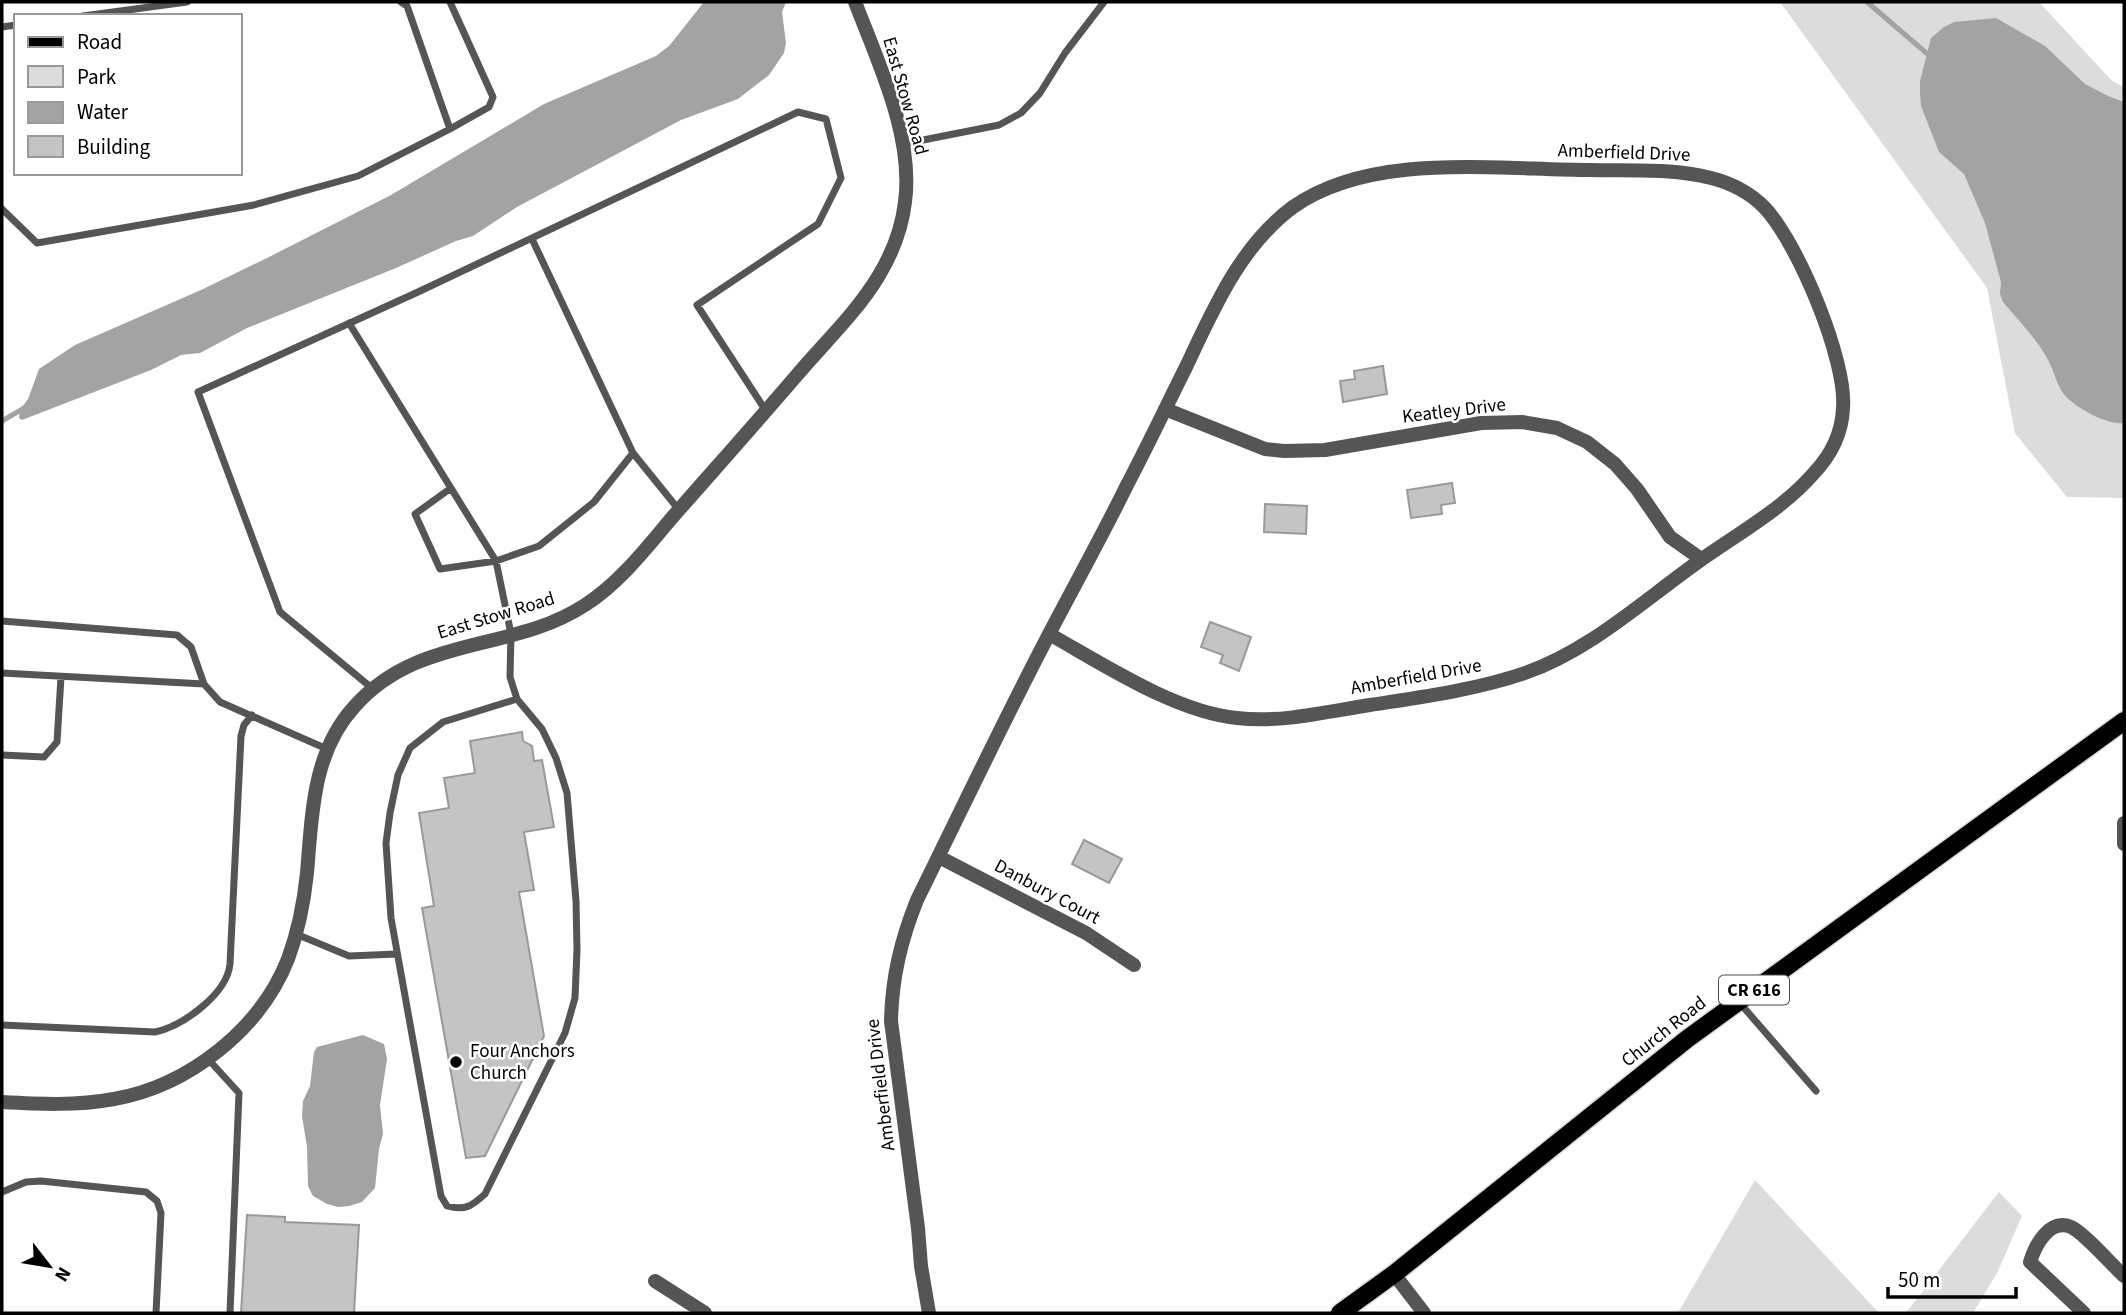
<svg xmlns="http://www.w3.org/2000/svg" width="2126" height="1315" viewBox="0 0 2126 1315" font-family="'Source Sans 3',sans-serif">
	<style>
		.green { fill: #dcdcdc }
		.water { fill: #a3a3a3 }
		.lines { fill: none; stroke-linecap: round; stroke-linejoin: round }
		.stream { stroke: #a3a3a3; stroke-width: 5 }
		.building { fill: #c4c4c4; stroke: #999; stroke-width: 2 }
		.primary-casing { stroke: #dbdbdb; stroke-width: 21 }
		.lane { stroke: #555; stroke-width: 7 }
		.street { stroke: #555; stroke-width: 14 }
		.primary { stroke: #000; stroke-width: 18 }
		.poi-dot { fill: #000; stroke: #fff; stroke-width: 2.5 }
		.labels { text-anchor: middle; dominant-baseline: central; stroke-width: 5; stroke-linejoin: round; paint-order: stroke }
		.shield { fill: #fff; stroke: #4c4c4c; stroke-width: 2 }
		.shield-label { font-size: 18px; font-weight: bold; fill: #000 }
		.street-label { font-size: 19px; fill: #000; stroke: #fff }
		.poi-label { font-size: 19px; fill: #000; stroke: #fff; text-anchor: start }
	</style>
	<rect width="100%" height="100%" fill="#fff"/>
	<path class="green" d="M1780,2H2039L2112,81L2124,87V498L2067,497L2015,433L1987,288Z
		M1755,1180L1879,1313H1678Z
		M1999,1192L2022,1216L1997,1273L1973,1313H1906Z"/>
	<path class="water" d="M704,2H786L782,12L786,43L784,53L769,75L738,99L681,120L517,207L473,236L456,241L396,268L247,328L200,353L181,355L151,370L22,420L19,418L20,410L28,399L39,369L75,345L201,290L267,258L391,195L544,104L656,56L669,46Z
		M1996,18L2045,46L2085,84L2108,96L2124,102V423C2108,426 2072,406 2063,393C2056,383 2053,368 2047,358C2036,338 2018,320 2003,302L2000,294L2001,282L1985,223L1964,174L1939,152L1921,106L1920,94V81L1931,38L1944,27L1954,22Z
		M363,1035L384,1044L387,1059L380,1105L383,1134L379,1149L375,1188L362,1202L349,1206L338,1207L327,1204L313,1196L308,1186L307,1147L302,1116L303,1101L310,1086L314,1052L317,1047Z"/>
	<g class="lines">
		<path class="stream" d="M1867,2L1931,57
			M2,421L26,407"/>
	</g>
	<path class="building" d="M1383,366L1387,394L1343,402L1340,381L1355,379L1354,371Z
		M1452,483L1455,503L1441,505L1442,514L1411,518L1407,490Z
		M1265,504L1307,506L1306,534L1264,532Z
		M1210,622L1251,637L1239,671L1220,663L1223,655L1201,647Z
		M522,732L523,741L532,746L534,761L542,760L554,827L524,832L534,890L519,892L544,1036L485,1156L466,1158L422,908L434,906L419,813L449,808L444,778L475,773L470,741Z
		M1084,840L1122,859L1109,883L1072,864Z
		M247,1215L285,1217V1222L359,1225L354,1313H241Z"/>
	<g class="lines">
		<defs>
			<path id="primary" d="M1340,1313L1394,1274L1687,1039L2124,721"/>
		</defs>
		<use href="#primary" class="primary-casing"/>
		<path class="lane" d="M450,2L493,97L489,107L450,129
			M83,16L187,2
			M2,27L16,25
			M903,144L999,125L1021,113L1040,93L1065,53L1104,2
			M2,209L37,243L254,205L358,176L450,129L407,6L401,2
			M532,239L633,453
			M349,323L496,561L440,569L415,514L451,488
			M2,621L177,635L191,647L204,684L220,702L327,749
			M2,673L204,684
			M373,689L280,612L198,392L418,292L798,112L826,119L841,178L818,224L697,305L766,411
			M517,699L443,722L410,748L398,775L390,813L386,843L391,918L441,1196L447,1206C465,1211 472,1206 485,1194L565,1033L575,998L577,950L576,901L567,793L556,758L542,729L517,699L510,677L511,634L496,561L539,546L594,502L633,453L679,510
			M2,755L44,757L57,742L61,677
			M296,934L349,956L397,954
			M1739,1002L1816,1091
			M2,1025L155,1032C183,1026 227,994 230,964L241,736L244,725L252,715
			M208,1059L239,1093L230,1313
			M2,1192L26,1182L41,1181L146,1192L157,1201L161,1213L156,1313"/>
		<path class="street" d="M1165,409L1265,449L1284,451L1325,450L1481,423L1522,422L1557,428L1587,442L1615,464L1637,489L1670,537L1701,559
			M2124,823V844
			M939,857L1086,933L1134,965
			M2,1102C39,1104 76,1106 114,1099C188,1086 260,1030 288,959C298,932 304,902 307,873C312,816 312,753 354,707C418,634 512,653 585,605C618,584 645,550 670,520C712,472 755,424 797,375C824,343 856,313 878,277C892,254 902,228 905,202C914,137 878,62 855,2
			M1394,1274L1424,1313
			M655,1281L705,1313
			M929,1313L921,1266L918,1228L891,1021C892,977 901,940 917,900C960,813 1002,724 1047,638C1073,588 1101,538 1126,487C1147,447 1166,407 1186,367C1213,310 1240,246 1293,207C1372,151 1498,170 1590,170C1630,171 1672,168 1711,178C1731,183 1750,193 1764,207C1797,241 1847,360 1843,408C1842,433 1831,455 1814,473C1783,509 1737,534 1698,562C1643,601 1589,651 1525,673C1475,690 1421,697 1370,705C1326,712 1282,723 1237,718C1175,712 1103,664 1049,634
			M2084,1313L2030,1262C2035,1246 2049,1218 2071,1227C2083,1232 2113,1266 2124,1276"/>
		<use href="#primary" class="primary"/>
	</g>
	<circle class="poi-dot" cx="456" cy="1062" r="7"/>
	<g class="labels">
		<rect class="shield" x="1719" y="975.5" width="70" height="29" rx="5"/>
		<g class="shield-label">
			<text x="1754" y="990">CR 616</text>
		</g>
		<g class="street-label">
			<text transform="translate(905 96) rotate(74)">East Stow Road</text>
			<text transform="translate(1624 153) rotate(2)">Amberfield Drive</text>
			<text transform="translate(1454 411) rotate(-7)">Keatley Drive</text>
			<text transform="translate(496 616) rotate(-17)">East Stow Road</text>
			<text transform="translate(1416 677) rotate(-10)">Amberfield Drive</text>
			<text transform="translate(1047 892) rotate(28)">Danbury Court</text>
			<text transform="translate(1664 1032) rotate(-38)">Church Road</text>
			<text transform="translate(881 1085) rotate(-97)">Amberfield Drive</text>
		</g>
		<g class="poi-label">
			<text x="470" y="1051">Four Anchors<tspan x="470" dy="22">Church</tspan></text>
		</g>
	</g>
	<rect width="2126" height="1315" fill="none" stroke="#000000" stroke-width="7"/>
	<rect x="14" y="14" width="228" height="161" fill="#ffffff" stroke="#999999" stroke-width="2"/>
	<rect x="28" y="37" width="35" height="10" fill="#000000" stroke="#999999" stroke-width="2"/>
	<text x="77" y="49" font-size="21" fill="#000000">Road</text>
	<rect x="28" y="66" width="35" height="21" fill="#dcdcdc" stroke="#999999" stroke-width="2"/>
	<text x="77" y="84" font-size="21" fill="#000000">Park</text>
	<rect x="28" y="102" width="35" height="21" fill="#a3a3a3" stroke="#999999" stroke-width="2"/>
	<text x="77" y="119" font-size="21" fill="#000000">Water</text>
	<rect x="28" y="136" width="35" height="21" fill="#c4c4c4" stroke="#999999" stroke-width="2"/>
	<text x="77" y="154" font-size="21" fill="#000000">Building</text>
	<g transform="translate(49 1266) rotate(121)" stroke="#ffffff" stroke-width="5" paint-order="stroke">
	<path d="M0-5L12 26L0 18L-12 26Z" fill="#000000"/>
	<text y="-10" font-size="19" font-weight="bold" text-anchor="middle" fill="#000000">N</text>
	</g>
	<path d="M1888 1287v10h128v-10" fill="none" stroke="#000000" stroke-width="3.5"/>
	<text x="1898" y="1287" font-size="21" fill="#000000" stroke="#ffffff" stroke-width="5" paint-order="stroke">50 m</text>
</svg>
